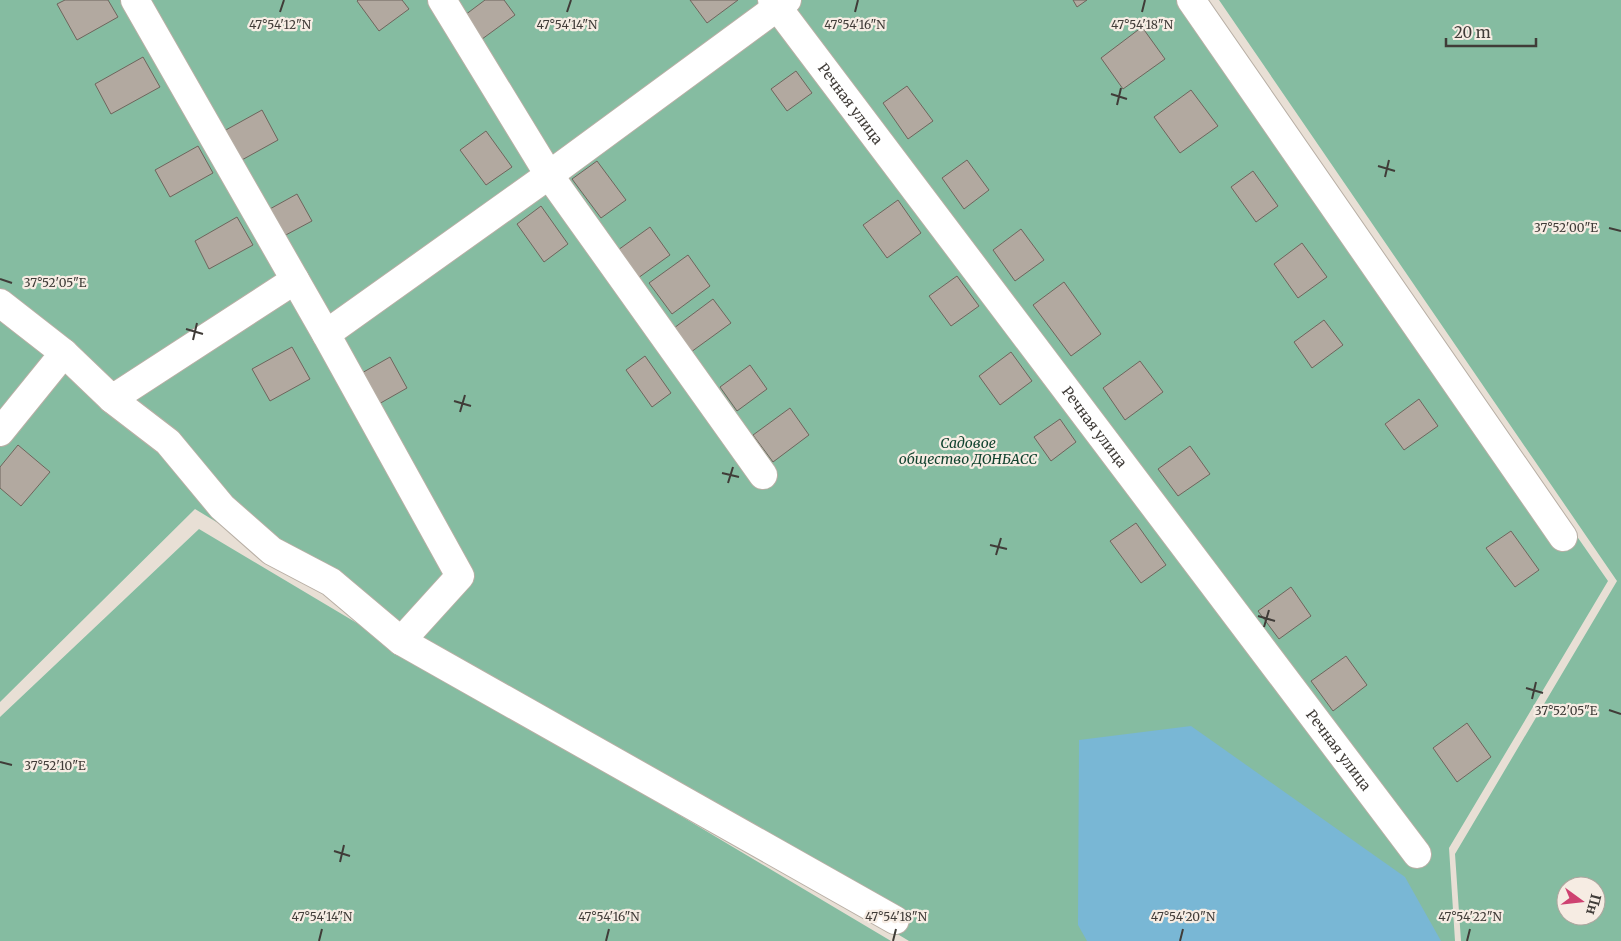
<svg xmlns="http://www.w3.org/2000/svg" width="1621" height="941" viewBox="0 0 1621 941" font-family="Merriweather,serif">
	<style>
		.green { fill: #85bca1; fill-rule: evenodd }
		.water { fill: #79b7d5 }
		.building { fill: #b2a9a0; stroke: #6d655c }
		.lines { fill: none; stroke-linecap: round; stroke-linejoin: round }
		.minor-casing { stroke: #b8afa5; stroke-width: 30 }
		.minor { stroke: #fff; stroke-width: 28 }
		.ticks { fill: none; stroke: #403c38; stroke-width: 2 }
		.labels { text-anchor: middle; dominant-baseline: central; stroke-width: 4.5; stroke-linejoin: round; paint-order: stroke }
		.street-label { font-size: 14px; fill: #403c38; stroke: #f6ece3 }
		.park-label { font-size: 14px; font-style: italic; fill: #11432f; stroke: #f6ece3 }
		.ticks-label { font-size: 12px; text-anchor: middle; fill: #403c38; stroke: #f6ece3; stroke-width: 4.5; stroke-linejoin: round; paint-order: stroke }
	</style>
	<rect width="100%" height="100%" fill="#e8dfd5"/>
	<path class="green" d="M0,0H1204L1608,581L1449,848L1455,941H909L195,509L0,702Z
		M1219,0H1621V941H1461L1455,854L1617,581ZM1566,886H1596V916H1566Z
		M199,529L891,941H0V717Z"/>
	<path class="water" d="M1191,726L1405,877L1441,941H1087L1078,925L1079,740Z"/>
	<path class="building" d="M65,0H108L118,17L77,40L57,4Z
		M358,0H402L409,9L379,31L357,1Z
		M485,0H504L515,15L478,42L461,18Z
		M690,0H738L707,23Z
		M1073,0H1087L1077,7Z
		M1142,27L1165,59L1123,89L1101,58Z
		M143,57L160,87L111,114L95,84Z
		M796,71L812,93L787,111L771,89Z
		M907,86L933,121L908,139L883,103Z
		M1191,90L1218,126L1180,153L1154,117Z
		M262,110L278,140L240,161L224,131Z
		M486,131L512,167L486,185L460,150Z
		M198,146L213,173L170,197L155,170Z
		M967,160L989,190L964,209L942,178Z
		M597,161L626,200L601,218L572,179Z
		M1253,171L1278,206L1256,222L1231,187Z
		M297,194L312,221L282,237L268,210Z
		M898,200L921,233L887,258L863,225Z
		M541,206L568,244L544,262L517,224Z
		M237,217L253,245L209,269L195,241Z
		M650,227L670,255L638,278L618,250Z
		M1021,229L1044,260L1015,281L993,250Z
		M1302,243L1327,277L1298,298L1274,264Z
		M688,255L710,286L672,314L649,283Z
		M957,276L979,306L951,326L929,296Z
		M1064,282L1101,334L1071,356L1033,305Z
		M713,299L731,323L691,352L674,328Z
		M1324,320L1343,345L1312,368L1294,342Z
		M292,347L310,379L270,401L252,369Z
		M1011,352L1032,381L1000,405L979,376Z
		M645,356L671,393L652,407L626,370Z
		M390,357L407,388L370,409L353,378Z
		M1140,361L1163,392L1125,420L1103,388Z
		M750,365L767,389L737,411L720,387Z
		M1419,399L1438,426L1404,450L1385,424Z
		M790,408L809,435L773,462L753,435Z
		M1060,419L1076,442L1051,461L1034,437Z
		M18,445L50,472L21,506L0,488V467Z
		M1190,446L1210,474L1178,496L1158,469Z
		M1136,523L1166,565L1141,583L1110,541Z
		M1511,531L1539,570L1515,587L1486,548Z
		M1291,587L1311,616L1279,639L1258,611Z
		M1346,656L1367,685L1333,711L1311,681Z
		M1467,723L1491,757L1457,782L1433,748Z"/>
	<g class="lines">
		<defs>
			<g id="minor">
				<path d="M135,0L326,334L460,576L401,641L895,920"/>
				<path d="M442,0L549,175L763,475"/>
				<path id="s1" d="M772,0L1417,854"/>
				<path d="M1191,0L1563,537"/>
				<path d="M0,303L64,353L0,432"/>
				<path d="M326,334L549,175L787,0"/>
				<path d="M64,353L112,399L295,280"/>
				<path d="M112,399L168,442L222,507L272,551L331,582L401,641"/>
			</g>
		</defs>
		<use href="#minor" class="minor-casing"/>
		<use href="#minor" class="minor"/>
	</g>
	<path class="ticks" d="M280,12L284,0M567,12L571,0M855,12L858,0M1142,12L1145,0M1111,94L1127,99M1117,105L1121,88M1378,166L1395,171M1385,177L1389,160M1609,228L1621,231M0,279L12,283M186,329L203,334M193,340L197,323M454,401L471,406M460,412L465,395M722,473L739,477M728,483L733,467M990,545L1007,549M996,555L1001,538M1258,616L1275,621M1264,627L1269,610M1526,688L1543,693M1532,699L1536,682M1609,710L1621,714M0,762L12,765M334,851L350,856M340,862L344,845M319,941L322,929M606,941L609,929M893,941L896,929M1180,941L1183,929M1467,941L1470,929"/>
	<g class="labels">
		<g class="street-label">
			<text stroke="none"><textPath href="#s1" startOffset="130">Речная улица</textPath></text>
			<text stroke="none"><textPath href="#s1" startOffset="535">Речная улица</textPath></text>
			<text stroke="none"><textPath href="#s1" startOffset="940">Речная улица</textPath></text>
		</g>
		<g class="park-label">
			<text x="968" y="443">Садовое<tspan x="968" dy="16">общество ДОНБАСС</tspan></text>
		</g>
	</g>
	<g class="ticks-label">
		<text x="280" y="29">47°54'12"N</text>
		<text x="567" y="29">47°54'14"N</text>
		<text x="855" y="29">47°54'16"N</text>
		<text x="1142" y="29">47°54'18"N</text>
		<text x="1566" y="232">37°52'00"E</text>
		<text x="55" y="287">37°52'05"E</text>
		<text x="1566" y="715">37°52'05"E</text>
		<text x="55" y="770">37°52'10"E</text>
		<text x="322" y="921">47°54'14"N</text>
		<text x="609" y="921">47°54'16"N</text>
		<text x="896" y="921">47°54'18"N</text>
		<text x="1183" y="921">47°54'20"N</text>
		<text x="1470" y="921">47°54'22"N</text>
	</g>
	<g transform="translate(1581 901) rotate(105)"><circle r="24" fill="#f6ece3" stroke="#ada69f"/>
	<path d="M0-4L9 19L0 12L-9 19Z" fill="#ce4271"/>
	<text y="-8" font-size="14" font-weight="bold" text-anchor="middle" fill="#403c38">Пн</text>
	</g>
	<path d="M1446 38v8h90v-8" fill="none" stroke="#403c38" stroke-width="2.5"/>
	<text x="1454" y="38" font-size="15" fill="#403c38" stroke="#f6ece3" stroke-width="4" paint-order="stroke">20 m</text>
</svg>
